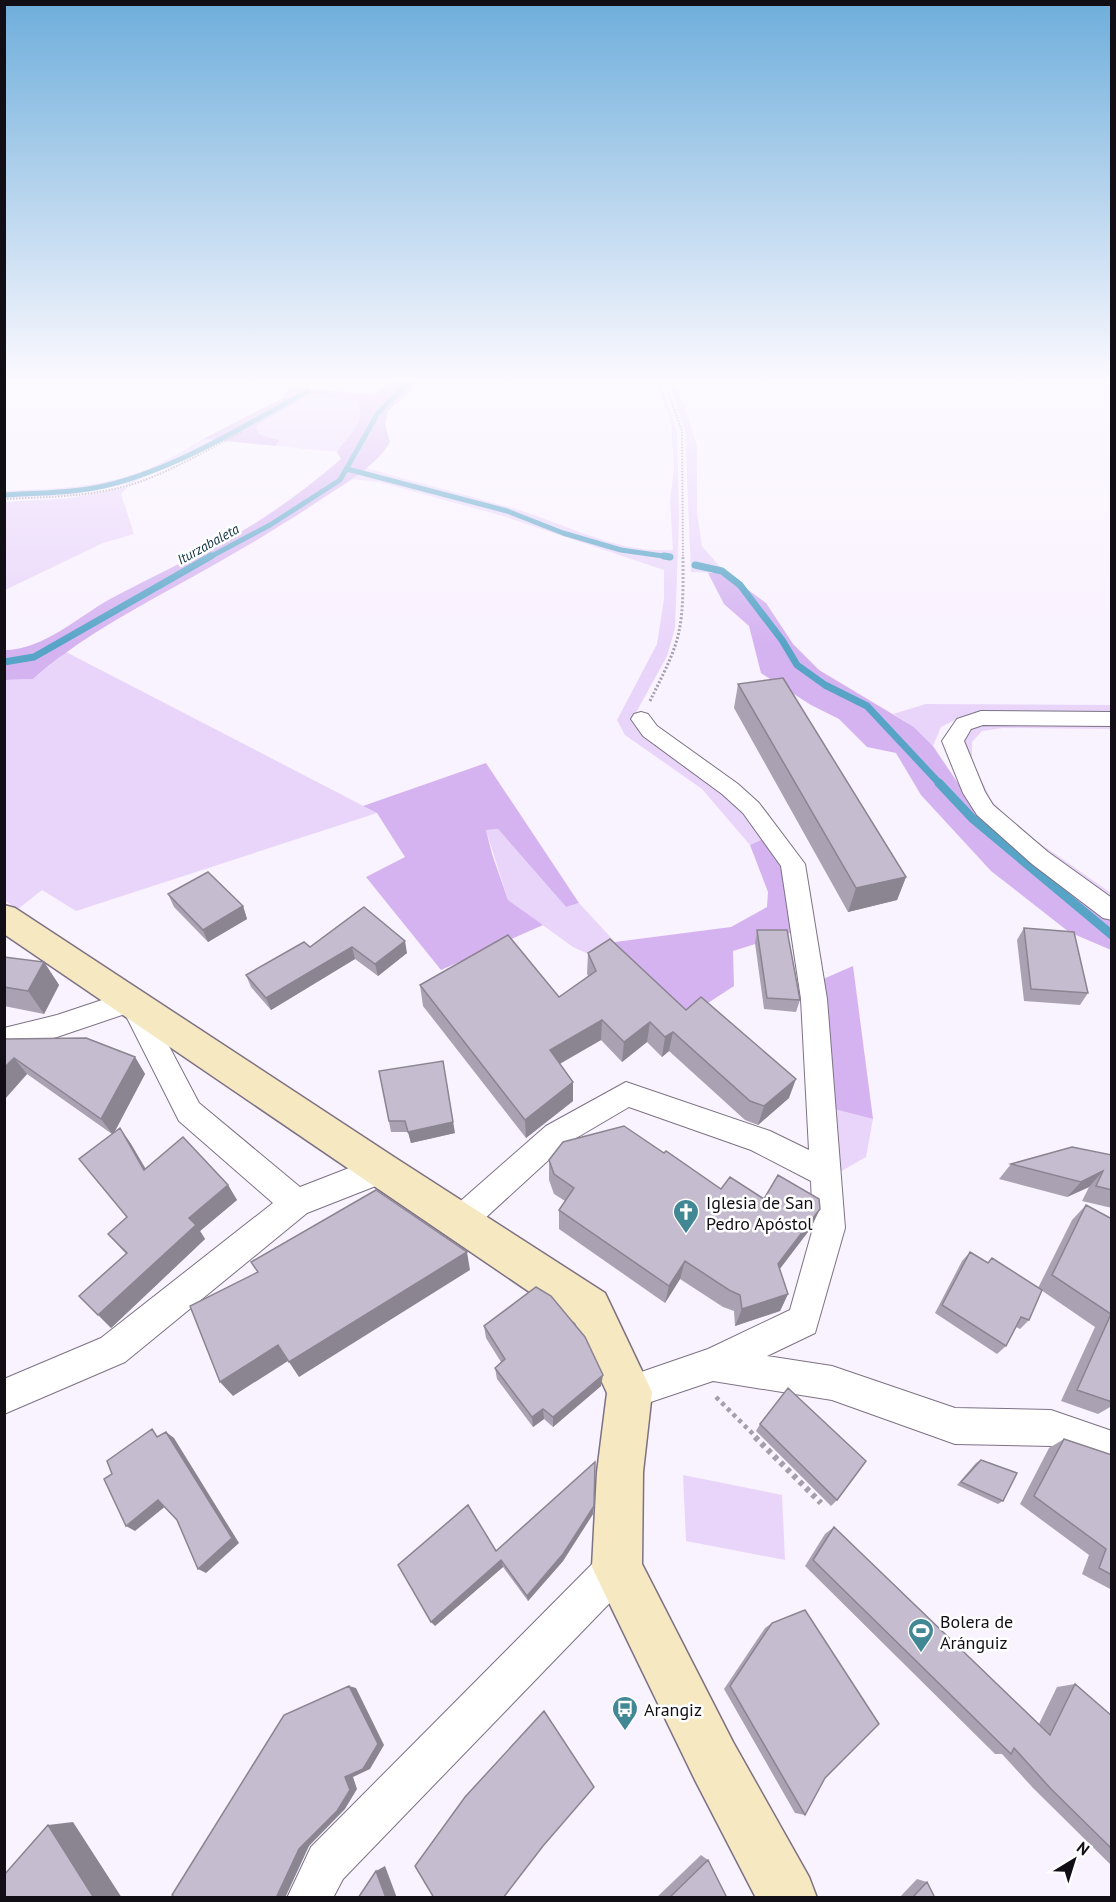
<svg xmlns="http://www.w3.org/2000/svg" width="1116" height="1902" viewBox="0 0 1116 1902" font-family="'PT Sans',sans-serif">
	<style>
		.green { fill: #e9d5fa }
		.forest { fill: #d5b3f1 }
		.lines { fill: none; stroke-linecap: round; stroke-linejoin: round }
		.stream-far2 { stroke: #57a4c7; stroke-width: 5 }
		.stream-far1 { stroke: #57a4c7; stroke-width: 7 }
		.stream { stroke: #57a4c7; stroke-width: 9 }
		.street-casing { stroke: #7c7284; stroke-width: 2 }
		.secondary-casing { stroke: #7c7284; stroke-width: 3 }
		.path-far3 { stroke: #a59faa; stroke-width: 2; stroke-dasharray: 1.5 1.5; stroke-linecap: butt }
		.path-far2 { stroke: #a59faa; stroke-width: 3; stroke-dasharray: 2 2; stroke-linecap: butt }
		.path-far1 { stroke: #a59faa; stroke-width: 4.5; stroke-dasharray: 4 4; stroke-linecap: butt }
		.path { stroke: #a59faa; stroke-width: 6; stroke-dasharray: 4.5 4.5; stroke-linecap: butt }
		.street { fill: #fff; fill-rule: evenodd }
		.secondary { fill: #f6e8c1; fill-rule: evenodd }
		.wall { fill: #aaa2b2 }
		.shaded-wall { fill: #8b8491 }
		.building { fill: #c6bccf; stroke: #8b8491; stroke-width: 1.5 }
		.labels { text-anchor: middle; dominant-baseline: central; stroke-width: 5; stroke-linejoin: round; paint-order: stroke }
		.far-water-label { font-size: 14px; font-style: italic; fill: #123545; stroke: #fff }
		.near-poi-label { font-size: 18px; fill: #120e15; stroke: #fff; text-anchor: start }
	</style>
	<rect width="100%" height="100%" fill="#f9f2ff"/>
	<path class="green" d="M655,378H659L677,432L679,521L675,628L667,656L633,718L639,732L729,793L767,837L750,845L702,789L625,735L617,720L657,644L664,599V570L503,516L379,482L351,479L366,468C415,482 466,495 515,509C566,524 619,554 673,550L670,501L674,469L671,424Z
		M673,378L687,413L697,446V512L702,546L725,573L691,572L685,430L667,378Z
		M309,394L358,401C366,428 350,433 337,452L276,446L279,440L259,434L256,426Z
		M203,439L223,441L131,483L69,495L5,498L4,491C54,489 104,488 150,468C168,460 186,449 203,439Z
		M128,487L121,494L134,534L103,543L5,590V502L70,498Z
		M66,652L377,813L76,911L42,890L18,909L5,901V680L33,679Z
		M926,704L1112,705L1111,717L981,715L959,718L941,727L933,746L914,727L893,714Z
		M977,724H1111V729L1003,728L982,731L972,742V762L992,801L1018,828L1111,893V904L991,808L961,738L968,728Z
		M498,829L566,907L579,903L615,942L597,958L573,947L508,900L486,830Z
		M830,1108L873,1119L866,1157L838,1173Z
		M683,1475L782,1495L785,1560L686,1541Z"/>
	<path class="forest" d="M395,378H424L388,411L385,424L390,442C376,467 344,484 320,500C277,529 232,555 187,580C133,610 78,639 33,679L5,680V650C43,650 78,617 110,599C151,577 193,558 233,536C272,515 308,487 341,459L337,452C349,434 366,425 358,401L309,395L256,426L259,434L279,440L276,446L203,439L283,398L290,386L373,395Z
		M708,573H725L766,603L793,644L819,670L914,727L933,746L978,813L1111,916V950L1069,932L991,871L921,795L896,753L867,747L839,719L811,705L761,673L749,626L724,604Z
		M486,763L579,903L566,907L498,829L486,830L492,854L508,900L543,925L441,970L366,877L405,857L377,813L363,806Z
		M767,837L789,874L793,932L733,951L734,986L688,1016L597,958L615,942L731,927L767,907L768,892L750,845Z
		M853,966L873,1119L830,1108L814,983Z"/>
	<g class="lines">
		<path class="stream-far2" d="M347,469L507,511L563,533L621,550L670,557
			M4,495C37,493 72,493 104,486C177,469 243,426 308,391
			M208,558L270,525L340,480L378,413L413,378"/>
		<path class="stream-far1" d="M664,556L670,557
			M695,565L722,571L740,585L782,640L797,665L825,685L867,706L940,784
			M4,662L34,657L211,556"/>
		<path class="stream" d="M939,783L972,818L1112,935"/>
		<defs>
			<path id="street" d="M981,711L1112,712V726L983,725L971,729L964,741L985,792L993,805L1048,852L1112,898V920L1103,918L1032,864L977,815L963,793L942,741L957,719Z
				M641,712L648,714L657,726L738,784L759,803L805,864L827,999L845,1228L815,1333L767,1356L832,1366L955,1408L1051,1410L1112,1431V1467L1051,1446L955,1444L832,1400L713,1381L630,1409L618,1404L613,1392L618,1380L708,1349L790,1310L813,1228L811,1181L751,1150L629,1107L566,1144L470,1232L459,1237L448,1232L443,1222L448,1212L546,1126L626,1082L770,1131L809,1150L801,999L781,866L743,813L722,794L643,736L631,719L634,714Z
				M132,990L141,993L199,1103L300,1187L380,1156L391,1160L395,1170L391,1180L307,1213L125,1362L4,1414V1379L101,1338L273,1203L179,1121L125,1014L57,1037L4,1051V1028L57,1015Z
				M617,1548L631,1553L636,1567L631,1581L343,1879L333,1898H287L311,1847L603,1553Z"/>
			<path id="secondary" d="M4,905L15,908L394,1157L605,1293L652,1392L643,1472L642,1564L733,1742L809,1877L817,1898H756L695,1780L600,1584L592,1567L597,1472L607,1393L575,1323L4,934Z"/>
		</defs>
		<use href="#street" class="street-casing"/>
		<use href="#secondary" class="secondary-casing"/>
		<path class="path-far3" d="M663,378L682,431L683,558
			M4,499C47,497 91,497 133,484C171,472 206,450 242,432"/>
		<path class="path-far2" d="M650,701C660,680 672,659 678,636C684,611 683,582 683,556"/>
		<path class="path-far1" d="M716,1397L757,1438"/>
		<path class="path" d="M755,1437L821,1503"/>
		<use href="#street" class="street"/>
		<use href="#secondary" class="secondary"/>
	</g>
	<path class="wall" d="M738,684L906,877L897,900L848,912L734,708Z
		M168,894L243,906L247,919L208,942L174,907Z
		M364,907L407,953L378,976L355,959L271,1010L251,987L246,975L310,947Z
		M1024,928L1088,993L1080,1005L1024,1001L1017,940Z
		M757,930L800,1000L796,1012L764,1009L755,943Z
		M588,953L686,1010L789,1098L758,1125L745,1120L669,1051L662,1057L647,1042L622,1062L601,1040L560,1064L573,1082V1101L526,1138L423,1006L420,985L559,997L588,976L587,974Z
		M4,957L44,962L59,985L44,1014L4,1006Z
		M4,1039L135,1057L145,1074L113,1134L120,1128L131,1144L146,1169L228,1185L237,1200L200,1231L205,1239L111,1328L126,1254L108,1234L127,1218L112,1134L27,1074L4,1100Z
		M379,1071L455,1133L411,1143L408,1132H391Z
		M664,1153L721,1189L764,1199L811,1228L779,1269L788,1294L780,1311L735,1326L734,1311L723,1307L680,1279L665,1303L559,1229V1210L565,1201L554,1194L549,1180V1160Z
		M1112,1155V1208L1082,1201L1089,1187L1067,1197L999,1179L1011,1164Z
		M1086,1205L1112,1219V1406L1098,1414L1061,1401L1095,1327L1041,1290L1029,1320L1020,1329L1016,1327L1006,1346L997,1354L935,1313L962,1261L970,1252L988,1263L1038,1288L1072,1220Z
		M484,1326L601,1386L553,1427L544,1419L533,1427L497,1379L495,1368L501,1362L486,1338Z
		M760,1424L837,1500L831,1506L756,1431Z
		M1064,1439L1112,1455V1590L1082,1574L1089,1555L1020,1504L1049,1448Z
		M981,1460L1003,1501L998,1504L957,1485L976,1463Z
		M593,1514L563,1561L528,1601L503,1567L435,1626L496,1551Z
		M834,1527L1039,1724L1057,1687L1075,1684L1112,1716V1866L1033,1788L1002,1754H995L805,1566L825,1534Z
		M772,1623L825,1778L805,1815L795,1813L724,1689L765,1628Z
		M701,1855L708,1860L727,1898H656Z
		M917,1879L927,1882L935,1898H899Z"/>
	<path class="shaded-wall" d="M906,877L897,900L848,912L856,888Z
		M243,906L247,919L208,942L203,930Z
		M405,941L407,953L378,976L375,964Z
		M352,947L355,959L271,1010L266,998Z
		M44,962L59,985L44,1014L28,991Z
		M602,1020L601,1040L550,1069V1050Z
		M650,1022L647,1042L622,1062L624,1042Z
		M673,1032L669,1051L662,1057L665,1037Z
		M135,1057L145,1074L113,1135L101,1119Z
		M14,1058L27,1074L4,1100V1068Z
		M443,1061L455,1133L411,1143L408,1132Z
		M796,1079L789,1098L758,1125L764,1106Z
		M573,1082V1101L526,1138L525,1120Z
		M120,1128L131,1144L155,1186L144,1170Z
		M1103,1171L1089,1187L1067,1197L1081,1182Z
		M228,1185L237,1200L200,1231L205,1239L111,1328L98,1315L189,1218Z
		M820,1209L811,1228L770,1282L778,1264Z
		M467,1252L470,1270L299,1377L289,1362Z
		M685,1261L680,1279L665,1303L669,1286Z
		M788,1294L780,1311L735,1326L742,1309Z
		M278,1345L288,1361L233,1396L220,1382Z
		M603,1375L601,1386L553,1427V1417Z
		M543,1409L544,1419L533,1427L532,1417Z
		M166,1432L174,1438L239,1543L206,1573L198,1569Z
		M158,1500L167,1505L135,1531L126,1526Z
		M594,1506L593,1514L563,1561L528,1601L527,1596Z
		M501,1560L503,1567L435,1626L431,1622Z
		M349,1686L356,1688L384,1745L370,1769L353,1777L357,1789L345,1809L309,1846L285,1898H276L299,1849L345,1777Z
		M73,1822L122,1898H94L48,1825Z
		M385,1866L397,1898H386L376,1871Z"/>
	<path class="building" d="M783,678L906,877L856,888L738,684Z
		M208,872L243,906L203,930L168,894Z
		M364,907L405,941L375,964L352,947L266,998L246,975L304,942L310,947Z
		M1024,928L1074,932L1088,993L1031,989Z
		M757,930H787L800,1000L767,998Z
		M508,935L559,997L596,971L588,953L610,939L686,1010L701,997L796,1079L764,1106L750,1101L673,1032L665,1037L650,1022L624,1042L602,1020L550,1050L573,1082L525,1120L420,985Z
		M4,957L44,962L28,991L4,987Z
		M86,1038L135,1057L101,1119L14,1058L4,1068V1039Z
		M443,1061L453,1122L408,1132L405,1121H389L379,1071Z
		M624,1126L664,1153L666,1151L721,1189L730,1177L764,1199L778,1175L819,1199L820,1209L778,1264L788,1294L742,1309L740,1295L729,1290L685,1261L669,1286L559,1210L574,1188L554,1174L549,1160L563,1142Z
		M120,1128L144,1170L183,1137L228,1185L189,1218L196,1225L98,1315L79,1296L127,1253L108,1234L127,1217L79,1159Z
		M1072,1147L1112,1155V1190L1096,1186L1103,1171L1081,1182L1011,1164Z
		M376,1190L467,1252L289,1362L278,1345L220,1382L190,1306L258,1272L251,1262Z
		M1086,1205L1112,1219V1402L1077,1390L1111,1314L1052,1275Z
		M970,1252L988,1263L992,1258L1042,1290L1029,1320L1021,1317L1006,1346L942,1305Z
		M536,1287L551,1296L585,1337L603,1375L553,1417L543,1409L532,1417L495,1368L505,1359L484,1326Z
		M788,1388L866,1461L837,1500L760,1424Z
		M152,1429L157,1437L166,1432L232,1538L198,1569L177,1520L158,1500L126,1526L104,1479L112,1474L107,1461Z
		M1064,1439L1112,1455V1575L1099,1568L1106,1549L1034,1496Z
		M981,1460L1017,1473L1003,1501L961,1482Z
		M595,1462L594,1506L563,1554L527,1596L501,1560L431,1622L398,1565L468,1505L496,1551Z
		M834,1527L1050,1735L1075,1684L1112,1716V1849L1051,1789L1014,1748L1011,1754L813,1560Z
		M805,1610L879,1724L825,1778L805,1815L730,1686L772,1623Z
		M349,1686L378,1744L363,1769L345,1777L350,1790L337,1811L299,1849L276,1898H175L172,1895L284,1715Z
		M544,1711L594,1787L543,1846L503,1898H434L415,1866L465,1797Z
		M48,1825L94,1898H4V1875Z
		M708,1860L727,1898H669Z
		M376,1871L386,1898H358Z
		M927,1882L935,1898H912Z"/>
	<linearGradient id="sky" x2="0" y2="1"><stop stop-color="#6eaedb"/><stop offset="0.59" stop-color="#fcf9ff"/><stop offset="1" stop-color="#fcf9ff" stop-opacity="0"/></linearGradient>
	<rect width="1116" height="645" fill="url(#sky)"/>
	<defs>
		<symbol id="church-pin" viewBox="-11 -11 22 30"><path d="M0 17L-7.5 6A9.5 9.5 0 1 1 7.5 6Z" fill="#428794" stroke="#fff"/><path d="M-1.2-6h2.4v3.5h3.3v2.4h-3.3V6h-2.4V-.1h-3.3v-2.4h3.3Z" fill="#fff"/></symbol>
		<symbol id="stadium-pin" viewBox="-11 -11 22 30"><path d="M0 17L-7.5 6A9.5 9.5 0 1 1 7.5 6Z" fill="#428794" stroke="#fff"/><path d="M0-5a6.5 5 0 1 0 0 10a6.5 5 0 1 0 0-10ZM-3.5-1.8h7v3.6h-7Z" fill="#fff"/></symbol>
		<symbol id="bus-pin" viewBox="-11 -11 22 30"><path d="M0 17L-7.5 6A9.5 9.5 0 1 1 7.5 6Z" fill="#428794" stroke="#fff"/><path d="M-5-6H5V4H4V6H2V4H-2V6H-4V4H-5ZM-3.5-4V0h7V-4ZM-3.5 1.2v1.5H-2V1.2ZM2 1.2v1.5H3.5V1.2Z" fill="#fff"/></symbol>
	</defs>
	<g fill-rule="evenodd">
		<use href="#church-pin" x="671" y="1197" width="30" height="40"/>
		<use href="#stadium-pin" x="906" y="1616" width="30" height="40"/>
		<use href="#bus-pin" x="610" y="1694" width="30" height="40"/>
	</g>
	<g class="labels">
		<g class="far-water-label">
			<text transform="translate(208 544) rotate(-29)">Iturzabaleta</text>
		</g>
		<g class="near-poi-label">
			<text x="706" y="1202">Iglesia de San<tspan x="706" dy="21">Pedro Apóstol</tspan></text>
			<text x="940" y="1621">Bolera de<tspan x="940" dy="21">Aránguiz</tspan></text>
			<text x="644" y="1709">Arangiz</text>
		</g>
	</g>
	<rect width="1116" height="1902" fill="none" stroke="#120e15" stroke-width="12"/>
	<g transform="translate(1074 1860) rotate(38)" stroke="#ffffff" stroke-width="4.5" paint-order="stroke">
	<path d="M0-4.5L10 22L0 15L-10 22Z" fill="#120e15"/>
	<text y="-9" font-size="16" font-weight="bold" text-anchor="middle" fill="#120e15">N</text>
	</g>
</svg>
